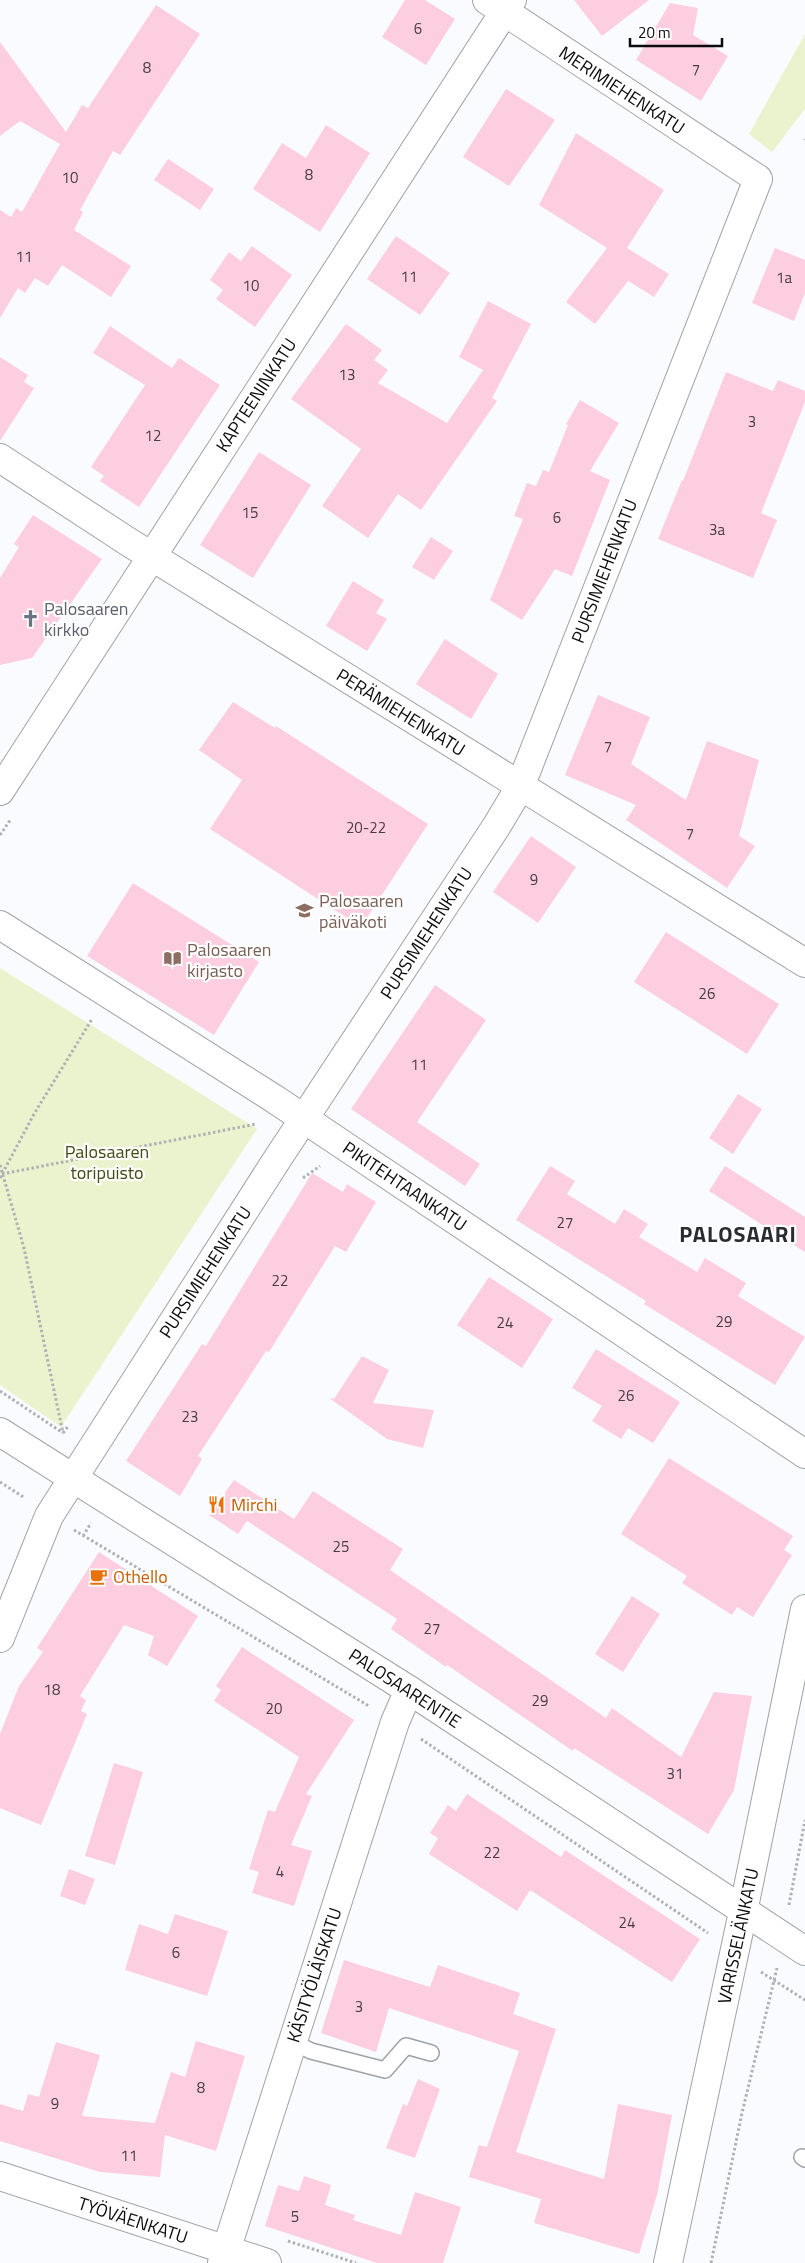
<svg xmlns="http://www.w3.org/2000/svg" width="805" height="2263" viewBox="0 0 805 2263" font-family="'Titillium Web',sans-serif">
	<style>
		.green { fill: #ebf3ce }
		.building { fill: #fccedf }
		.lines { fill: none; stroke-linecap: round; stroke-linejoin: round }
		.service-casing { stroke: #a0a2a9; stroke-width: 18 }
		.minor-casing { stroke: #a0a2a9; stroke-width: 30 }
		.tertiary-casing { stroke: #a0a2a9; stroke-width: 30 }
		.secondary-casing { stroke: #a0a2a9; stroke-width: 30 }
		.path { stroke: #b0b1b4; stroke-width: 3; stroke-dasharray: 2.5 2.5; stroke-linecap: butt }
		.service { stroke: #fff; stroke-width: 15 }
		.minor { stroke: #fff; stroke-width: 28 }
		.tertiary { stroke: #fff; stroke-width: 28 }
		.secondary { stroke: #fff; stroke-width: 28 }
		.labels { text-anchor: middle; dominant-baseline: central; stroke-width: 4.5; stroke-linejoin: round; paint-order: stroke }
		.number-label { font-size: 15px; fill: #473c42 }
		.street-label { font-size: 18px; fill: #0b0b0d; stroke: #fff }
		.worship-label { font-size: 18px; fill: #5b616d; stroke: #fff; text-anchor: start }
		.education-label { font-size: 18px; fill: #785e54; stroke: #fff; text-anchor: start }
		.park-label { font-size: 18px; fill: #424b10; stroke: #fff }
		.food-label { font-size: 18px; fill: #c56008; stroke: #fff; text-anchor: start }
		.district-label { font-size: 22px; font-weight: bold; letter-spacing: 1px; fill: #2a2c31; stroke: #fff }
	</style>
	<rect width="100%" height="100%" fill="#fafbfe"/>
	<path class="green" d="M805,34V109L772,152L749,134Z
		M0,968L257,1129L61,1427L0,1385Z"/>
	<path class="building" d="M405,0H425L455,19L426,65L382,37Z
		M574,0H649L602,36Z
		M670,3L698,8L693,35L728,56L701,101L636,60Z
		M156,5L200,34L120,155L113,151L80,210L83,212L74,230L131,266L111,297L62,265L48,286L35,278L25,293L18,288L0,318V210L11,217L16,208L22,212L60,144L20,121L0,136V42L66,132L82,105L88,108Z
		M506,89L555,120L509,186L463,157Z
		M326,125L370,153L320,232L253,189L282,143L306,158Z
		M576,133L664,190L627,248L669,274L654,297L628,281L595,324L566,302L607,248L539,205Z
		M168,159L214,189L200,210L154,180Z
		M396,236L450,273L420,315L367,279Z
		M252,246L292,275L255,327L216,299L223,290L210,280L229,252L241,261Z
		M775,248L805,260V293L794,321L752,303Z
		M488,301L531,324L492,398L497,401L421,510L398,494L368,538L322,506L361,449L291,399L346,324L382,350L374,360L388,370L378,383L447,423L483,370L459,357Z
		M110,326L172,368L179,358L220,385L139,507L100,481L104,476L91,467L145,385L93,353Z
		M0,357L28,375L24,382L34,388L0,441Z
		M726,372L773,391L778,380L805,391V402L761,513L777,520L753,578L658,539L682,480L683,481Z
		M580,400L619,423L590,471L610,480L572,576L555,569L522,620L490,600L523,519L514,516L527,483L536,486L543,470L549,472L568,425L566,424Z
		M259,452L311,485L253,578L200,545Z
		M33,515L102,559L32,658L0,665V578L19,547L14,544Z
		M431,537L453,551L434,580L412,567Z
		M353,581L384,600L376,613L387,619L367,651L326,626Z
		M445,639L498,674L471,719L416,684Z
		M598,695L650,717L631,764L686,800L707,741L759,760L739,836L755,846L727,888L626,820L636,805L565,775Z
		M233,702L275,728L276,726L428,824L361,927L210,829L242,780L199,750Z
		M531,836L576,867L538,923L493,892Z
		M133,883L259,962L214,1035L87,956Z
		M666,932L779,1004L747,1054L634,982Z
		M435,985L486,1020L417,1122L480,1164L465,1186L351,1109Z
		M738,1094L762,1109L733,1154L709,1138Z
		M550,1166L575,1181L567,1194L615,1224L624,1209L648,1224L639,1237L697,1272L705,1258L746,1283L738,1296L805,1337L775,1385L644,1304L646,1301L516,1220Z
		M725,1166L805,1217V1252L709,1191Z
		M312,1173L343,1192L347,1184L376,1202L346,1252L335,1246L269,1352L266,1351L198,1456L202,1459L180,1496L126,1461L202,1344L206,1346Z
		M489,1277L553,1319L522,1368L457,1325Z
		M596,1349L680,1402L653,1443L628,1428L621,1439L592,1421L602,1406L572,1388Z
		M362,1356L389,1370L373,1403L434,1410L423,1448L387,1439L329,1398L334,1399Z
		M669,1458L793,1536L784,1550L792,1555L753,1617L737,1607L732,1615L682,1583L687,1576L621,1534Z
		M234,1480L294,1519L313,1491L403,1549L390,1570L606,1718L612,1708L681,1757L714,1692L752,1696L734,1790L708,1834L574,1748L573,1751L447,1665L446,1667L391,1629L397,1619L247,1521L238,1534L209,1515Z
		M99,1552L198,1616L167,1666L148,1655L154,1636L124,1625L80,1696L86,1700L81,1711L87,1714L41,1825L0,1808V1734L19,1686L43,1652L37,1648Z
		M632,1596L660,1614L623,1672L595,1654Z
		M242,1647L354,1720L306,1794L312,1796L291,1845L312,1851L294,1906L252,1893L259,1872L249,1869L268,1810L275,1812L299,1757L214,1701L221,1690L216,1686Z
		M114,1763L143,1772L115,1865L85,1856Z
		M467,1794L561,1857L565,1850L700,1939L672,1982L530,1890L517,1911L429,1854L438,1838L430,1833L448,1805L456,1811Z
		M69,1869L95,1879L85,1905L60,1896Z
		M175,1914L228,1931L207,1996L125,1970L139,1924L168,1934Z
		M344,1960L430,1987L438,1965L520,1993L513,2014L556,2029L516,2152L604,2179L618,2104L672,2115L657,2195L639,2254L534,2223L541,2199L469,2177L479,2145L487,2147L519,2051L389,2008L376,2052L321,2033Z
		M196,2041L245,2056L216,2151L165,2135L160,2177L100,2172L0,2141V2104L23,2111L28,2094L39,2097L56,2042L100,2055L82,2116L155,2123L171,2072L185,2077Z
		M418,2079L440,2089L415,2158L386,2148L403,2104L407,2106Z
		M304,2176L331,2185L325,2205L355,2215L353,2220L401,2235L415,2192L461,2207L443,2263H377L265,2226L278,2185L299,2191Z"/>
	<g class="lines">
		<defs>
			<path id="service" d="M293,2042L311,2051L385,2070L406,2046L431,2053
				M802,2157L805,2159"/>
			<path id="minor" d="M0,458L127,541L805,963
				M0,791L512,0
				M0,925L273,1098L805,1454
				M0,1638L49,1516L278,1158L496,827L520,787L758,179L487,0
				M0,2176L267,2263
				M222,2263L395,1722L409,1690"/>
			<path id="tertiary" d="M668,2263L743,1912L805,1609"/>
			<path id="secondary" d="M0,1432L409,1690L805,1951"/>
		</defs>
		<use href="#service" class="service-casing"/>
		<use href="#minor" class="minor-casing"/>
		<use href="#tertiary" class="tertiary-casing"/>
		<use href="#secondary" class="secondary-casing"/>
		<path class="path" d="M805,140V139
			M0,835L11,819
			M0,1165L24,1248L63,1433
			M2,1174L256,1124
			M0,1178L34,1114L92,1019
			M303,1178L320,1166
			M0,1391L63,1433
			M63,1433L69,1425
			M0,1482L25,1498
			M74,1530L369,1706
			M83,1536L91,1523
			M421,1739L708,1933
			M789,1905L805,1820
			M761,1972L805,2000
			M288,2241L356,2263
			M711,2263L742,2113L777,1968"/>
		<use href="#service" class="service"/>
		<use href="#minor" class="minor"/>
		<use href="#tertiary" class="tertiary"/>
		<use href="#secondary" class="secondary"/>
	</g>
	<defs>
		<symbol id="church-bare" viewBox="-9 -9 18 18"><path d="M-1.2-6h2.4v3.5h3.3v2.4h-3.3V6h-2.4V-.1h-3.3v-2.4h3.3Z" fill="#6b7280" stroke="#fff" stroke-width="2.5" paint-order="stroke"/></symbol>
		<symbol id="school-bare" viewBox="-9 -9 18 18"><path d="M0-5L7-2L0 1L-7-2ZM-4 1L0 2.5L4 1V4Q0 6-4 4Z" fill="#8d6e63" stroke="#fff" stroke-width="2.5" paint-order="stroke"/></symbol>
		<symbol id="library-bare" viewBox="-9 -9 18 18"><path d="M-6-4Q-3-5.5-.7-3.5V5Q-3 3-6 4ZM6-4Q3-5.5 .7-3.5V5Q3 3 6 4Z" fill="#8d6e63" stroke="#fff" stroke-width="2.5" paint-order="stroke"/></symbol>
		<symbol id="restaurant-bare" viewBox="-9 -9 18 18"><path d="M-5-6h1v4h1v-4h1v4h1v-4h1v5L-1.5 .5V6h-2V.5L-5-1ZM5-6V6H3V1.5H1.5Q1.5-4 5-6Z" fill="#e8710a" stroke="#fff" stroke-width="2.5" paint-order="stroke"/></symbol>
		<symbol id="cafe-bare" viewBox="-9 -9 18 18"><path d="M-5.5-4.5H6V0H3Q3 3.5 0 3.5H-2.5Q-5.5 3.5-5.5 0ZM3-3.2v2h1.7v-2ZM-6 4.5H4V6H-6Z" fill="#e8710a" stroke="#fff" stroke-width="2.5" paint-order="stroke"/></symbol>
	</defs>
	<g fill-rule="evenodd">
		<use href="#church-bare" x="18" y="606" width="25" height="25"/>
		<use href="#school-bare" x="292" y="898" width="25" height="25"/>
		<use href="#library-bare" x="160" y="946" width="25" height="25"/>
		<use href="#restaurant-bare" x="204" y="1492" width="25" height="25"/>
		<use href="#cafe-bare" x="86" y="1564" width="25" height="25"/>
	</g>
	<g class="labels">
		<g class="number-label">
			<text x="418" y="28">6</text>
			<text x="147" y="67">8</text>
			<text x="696" y="69">7</text>
			<text x="309" y="174">8</text>
			<text x="70" y="177">10</text>
			<text x="24" y="256">11</text>
			<text x="409" y="276">11</text>
			<text x="784" y="277">1a</text>
			<text x="251" y="285">10</text>
			<text x="347" y="374">13</text>
			<text x="752" y="421">3</text>
			<text x="153" y="435">12</text>
			<text x="250" y="512">15</text>
			<text x="557" y="517">6</text>
			<text x="717" y="529">3a</text>
			<text x="608" y="746">7</text>
			<text x="366" y="827">20-22</text>
			<text x="690" y="833">7</text>
			<text x="534" y="879">9</text>
			<text x="707" y="993">26</text>
			<text x="419" y="1064">11</text>
			<text x="565" y="1222">27</text>
			<text x="280" y="1280">22</text>
			<text x="724" y="1321">29</text>
			<text x="505" y="1322">24</text>
			<text x="626" y="1395">26</text>
			<text x="190" y="1416">23</text>
			<text x="341" y="1546">25</text>
			<text x="432" y="1628">27</text>
			<text x="52" y="1689">18</text>
			<text x="540" y="1700">29</text>
			<text x="274" y="1708">20</text>
			<text x="675" y="1773">31</text>
			<text x="492" y="1852">22</text>
			<text x="280" y="1871">4</text>
			<text x="627" y="1922">24</text>
			<text x="176" y="1952">6</text>
			<text x="359" y="2006">3</text>
			<text x="201" y="2087">8</text>
			<text x="55" y="2103">9</text>
			<text x="129" y="2155">11</text>
			<text x="295" y="2216">5</text>
		</g>
		<g class="street-label">
			<text transform="translate(622 90) rotate(33)">MERIMIEHENKATU</text>
			<text transform="translate(256 395) rotate(-57)">KAPTEENINKATU</text>
			<text transform="translate(604 571) rotate(-69)">PURSIMIEHENKATU</text>
			<text transform="translate(401 712) rotate(32)">PERÄMIEHENKATU</text>
			<text transform="translate(426 933) rotate(-57)">PURSIMIEHENKATU</text>
			<text transform="translate(405 1186) rotate(34)">PIKITEHTAANKATU</text>
			<text transform="translate(205 1272) rotate(-57)">PURSIMIEHENKATU</text>
			<text transform="translate(405 1688) rotate(33)">PALOSAARENTIE</text>
			<text transform="translate(738 1936) rotate(-78)">VARISSELÄNKATU</text>
			<text transform="translate(314 1975) rotate(-72)">KÄSITYÖLÄISKATU</text>
			<text transform="translate(133 2220) rotate(18)">TYÖVÄENKATU</text>
		</g>
		<g class="worship-label">
			<text x="44" y="608">Palosaaren<tspan x="44" dy="21">kirkko</tspan></text>
		</g>
		<g class="education-label">
			<text x="319" y="900">Palosaaren<tspan x="319" dy="21">päiväkoti</tspan></text>
			<text x="187" y="949">Palosaaren<tspan x="187" dy="21">kirjasto</tspan></text>
		</g>
		<g class="park-label">
			<text x="107" y="1151">Palosaaren<tspan x="107" dy="21">toripuisto</tspan></text>
		</g>
		<g class="food-label">
			<text x="231" y="1504">Mirchi</text>
			<text x="113" y="1576">Othello</text>
		</g>
		<g class="district-label">
			<text x="738" y="1234">PALOSAARI</text>
		</g>
	</g>
	<path d="M630 38v8h92v-8" fill="none" stroke="#0b0b0d" stroke-width="2.5"/>
	<text x="638" y="38" font-size="15" fill="#0b0b0d" stroke="#ffffff" stroke-width="4" paint-order="stroke">20 m</text>
</svg>
